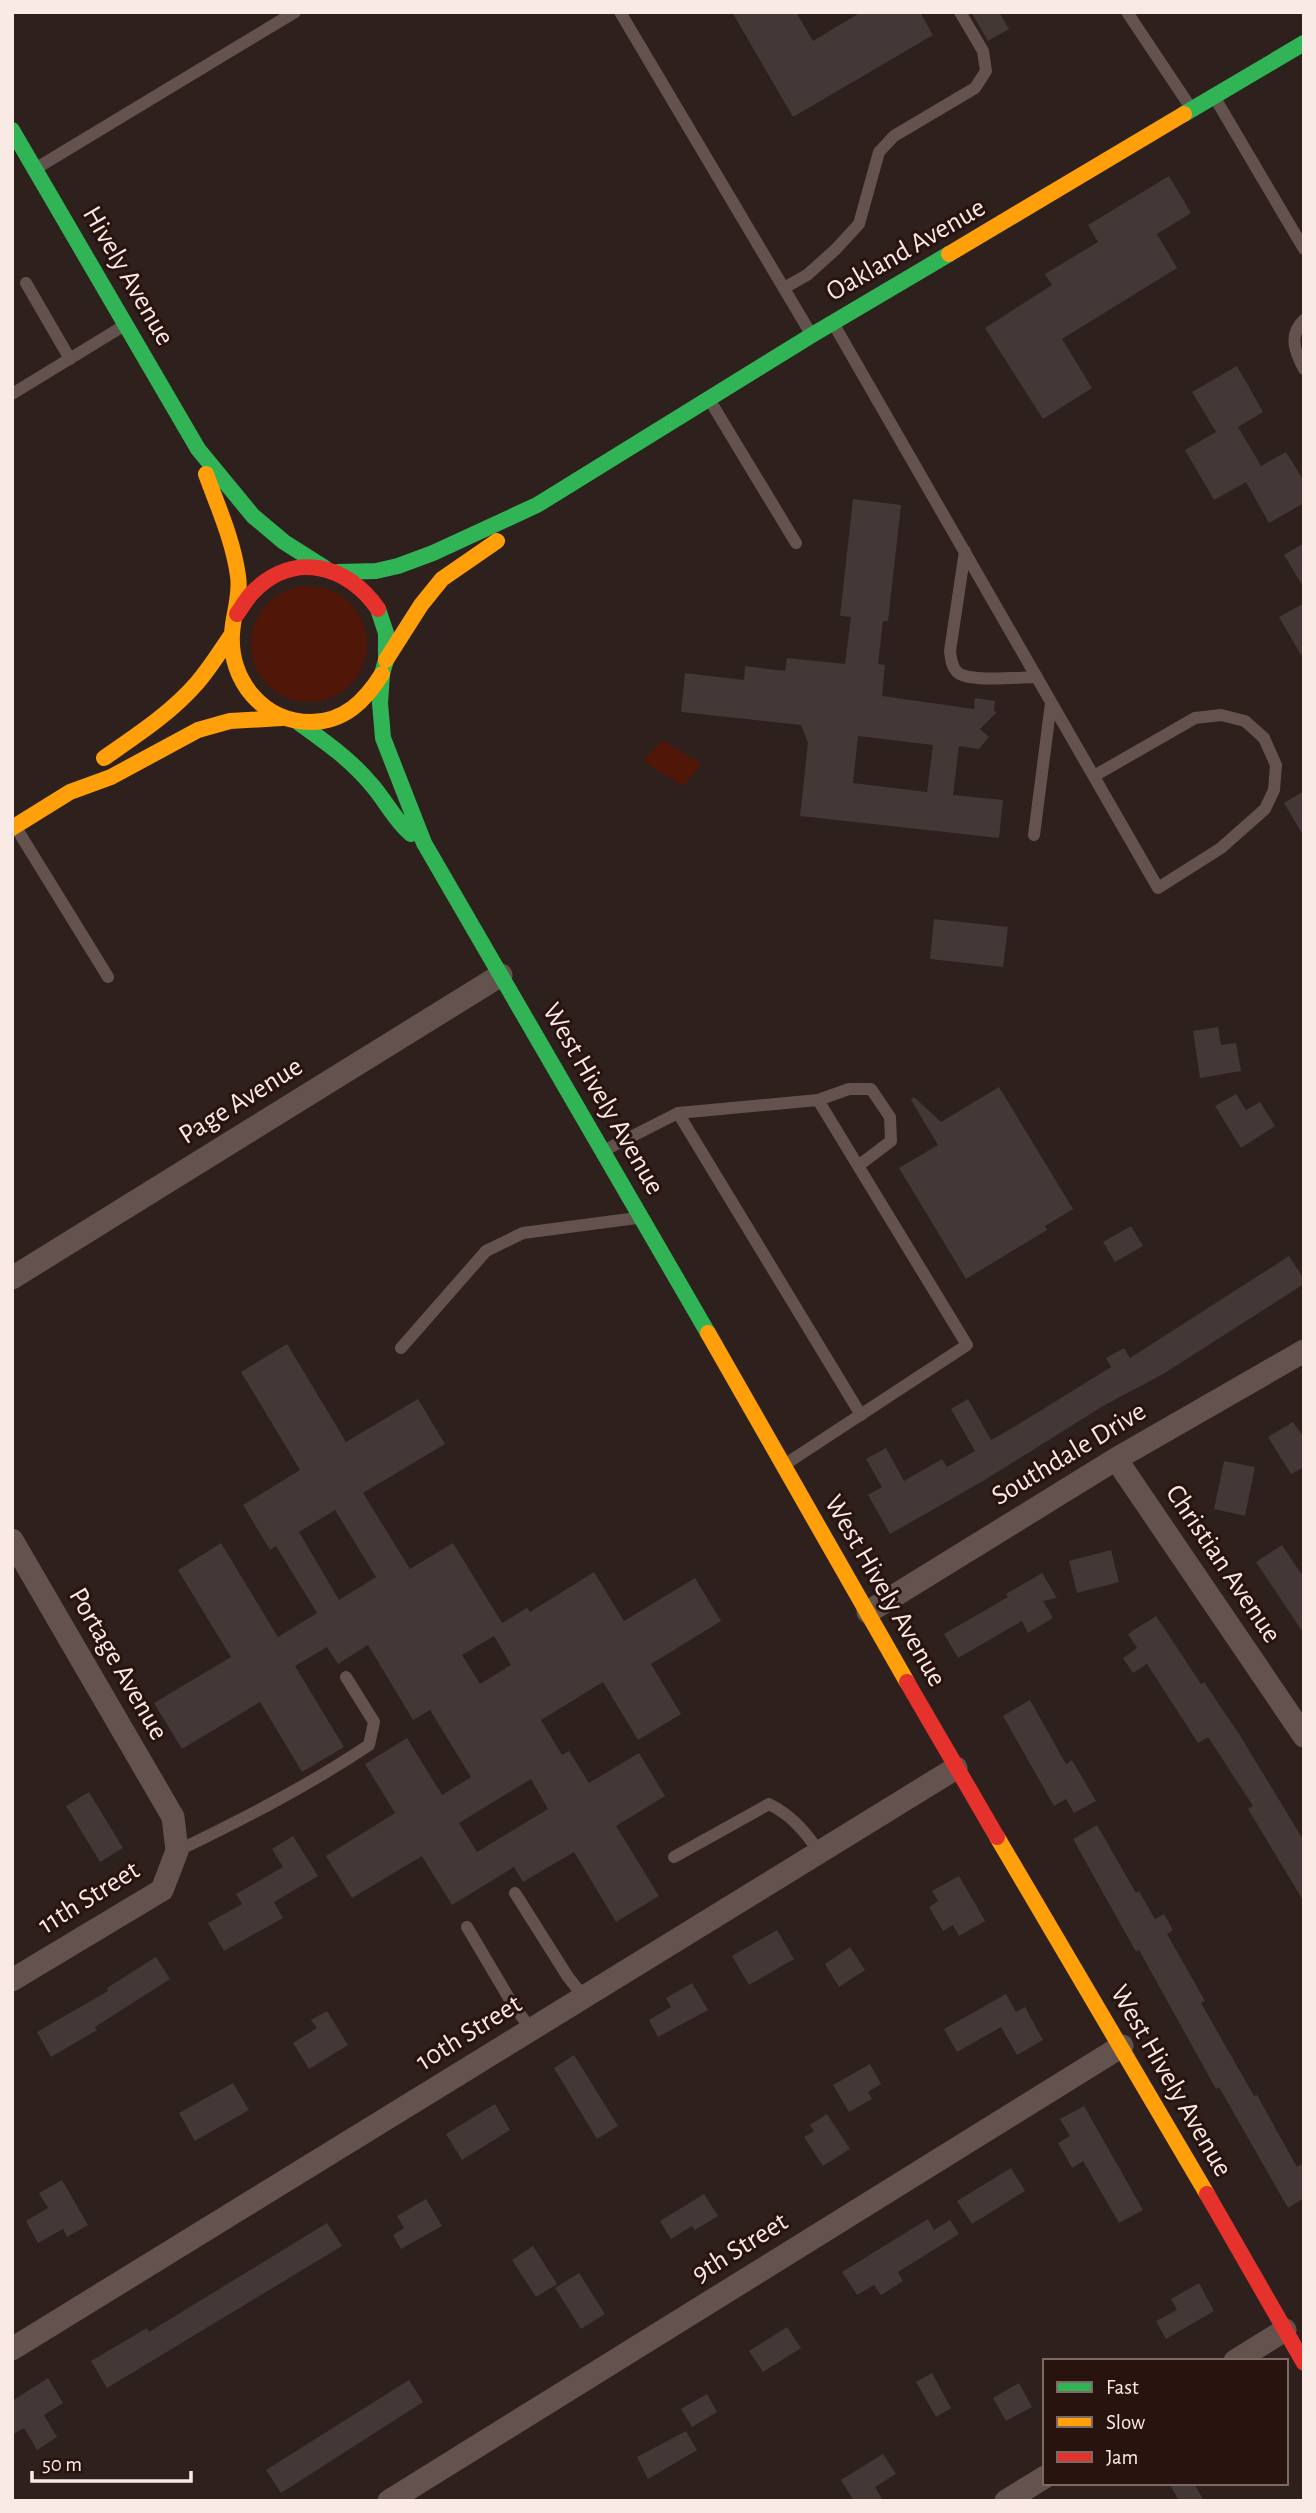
<svg xmlns="http://www.w3.org/2000/svg" width="1316" height="2513" viewBox="0 0 1316 2513" font-family="'Alegreya Sans',sans-serif">
	<style>
		.green { fill: #501607 }
		.building { fill: #433835; fill-rule: evenodd }
		.lines { fill: none; stroke-linecap: round; stroke-linejoin: round }
		.lane { stroke: #64524e; stroke-width: 12 }
		.street { stroke: #64524e; stroke-width: 23 }
		.fast { stroke: #30b455; stroke-width: 16 }
		.slow { stroke: #ff9f0a; stroke-width: 16 }
		.jam { stroke: #e5322d; stroke-width: 16 }
		.labels { text-anchor: middle; dominant-baseline: central; stroke-width: 6; stroke-linejoin: round; paint-order: stroke }
		.street-label { font-size: 28px; fill: #faeae6; stroke: #29130e }
	</style>
	<rect width="100%" height="100%" fill="#2d201d"/>
	<path class="green" d="M251 644a58 58 0 1 1 116 0a58 58 0 1 1-116 0Z
		M662,740L702,764L683,786L643,761Z"/>
	<path class="building" d="M732,12H796L813,41L861,12H920L933,35L793,117Z
		M971,12H999L1009,29L988,41Z
		M1169,176L1191,213L1157,234L1177,268L1062,339L1092,388L1043,419L985,328L1052,285L1045,274L1098,242L1088,225Z
		M1237,366L1263,412L1238,427L1261,466L1286,452L1304,481V503L1269,523L1246,482L1214,500L1185,450L1216,432L1192,392Z
		M853,499L901,505L888,621H883L878,664L885,665L882,696L974,709L975,698L995,701L994,711L997,712L980,729L989,737L979,749L959,746L953,795L1003,800L999,838L800,816L808,743L801,725L681,712L685,673L744,680L745,666L785,671L787,658L845,664L851,617L840,616ZM858,736L933,745L927,792L853,783Z
		M1304,543V588L1284,555Z
		M1304,603V660L1279,617Z
		M1304,791V837L1284,803Z
		M934,919L1008,927L1003,967L930,959Z
		M1218,1027L1221,1045L1236,1043L1241,1071L1200,1078L1193,1031Z
		M999,1087L1073,1209L1045,1226L1047,1230L966,1279L899,1168L938,1145L911,1100L914,1097L941,1122Z
		M1236,1094L1246,1110L1260,1102L1275,1126L1241,1148L1215,1106Z
		M1131,1226L1143,1246L1115,1262L1103,1242Z
		M1289,1256L1304,1279V1284L1163,1374L1103,1406L983,1481L890,1534L868,1495L882,1487L866,1459L886,1448L904,1481L942,1459L947,1467L975,1451L951,1409L968,1399L991,1440L1014,1427L1111,1367L1106,1358L1124,1348L1130,1358Z
		M287,1344L346,1442L418,1399L445,1444L363,1493L410,1569L453,1543L502,1623L527,1608L530,1612L594,1572L624,1621L695,1578L721,1621L651,1664L681,1714L638,1740L603,1682L541,1720L562,1755L569,1751L589,1783L639,1753L665,1796L616,1826L659,1896L616,1922L574,1852L523,1882L514,1867L452,1905L422,1856L352,1898L326,1856L395,1813L365,1764L407,1738L442,1795L471,1777L430,1710L413,1720L368,1645L338,1664L327,1647L295,1666L344,1747L302,1772L260,1702L182,1749L154,1703L231,1657L178,1570L221,1543L278,1637L317,1613L276,1546L270,1550L243,1505L300,1470L241,1372ZM335,1510L376,1577L339,1600L299,1532ZM494,1636L511,1665L480,1684L462,1655ZM531,1779L548,1809L477,1852L459,1823Z
		M1293,1422L1304,1438V1467L1291,1474L1268,1437Z
		M1224,1461L1255,1467L1245,1516L1214,1509Z
		M1282,1545L1304,1578V1634L1256,1562Z
		M1111,1550L1119,1582L1077,1593L1069,1561Z
		M1042,1573L1057,1598L1043,1601L1053,1618L1028,1633L1022,1621L958,1658L944,1634L1008,1597L1006,1594Z
		M1156,1616L1201,1684L1204,1682L1239,1734L1304,1841V1902L1248,1809L1253,1806L1208,1737L1198,1743L1147,1664L1133,1673L1123,1658L1137,1648L1128,1634Z
		M1030,1700L1066,1764L1072,1760L1096,1801L1074,1813L1066,1799L1054,1806L1003,1716Z
		M89,1792L123,1848L100,1862L66,1806Z
		M1097,1825L1136,1893L1139,1891L1155,1919L1164,1914L1173,1930L1167,1934L1205,2001L1201,2003L1254,2096L1257,2095L1297,2167L1304,2163V2198L1288,2208L1219,2087L1216,2089L1139,1950L1136,1952L1073,1839Z
		M293,1836L318,1876L274,1902L283,1918L224,1951L208,1923L242,1904L236,1894L283,1867L272,1849Z
		M959,1876L985,1921L959,1936L953,1925L943,1931L929,1907L938,1901L932,1891Z
		M777,1930L794,1959L749,1985L732,1956Z
		M850,1947L865,1970L839,1987L825,1964Z
		M156,1957L170,1979L95,2027L97,2030L51,2057L37,2032L108,1991L107,1988Z
		M692,1983L708,2010L658,2037L649,2020L671,2007L666,1998Z
		M1006,1994L1016,2012L1025,2007L1043,2040L1017,2055L1001,2027L957,2052L944,2029Z
		M327,2011L348,2045L309,2069L293,2043L317,2028L311,2020Z
		M574,2055L618,2126L597,2139L554,2068Z
		M870,2064L881,2084L868,2092L872,2099L849,2112L833,2085Z
		M233,2083L249,2110L195,2141L179,2113Z
		M495,2104L510,2130L462,2160L446,2134Z
		M1084,2106L1143,2210L1119,2223L1083,2161L1072,2168L1058,2143L1070,2136L1060,2119Z
		M827,2114L850,2149L823,2166L804,2137L814,2131L810,2125Z
		M1011,2168L1025,2191L972,2224L957,2201Z
		M62,2180L88,2225L67,2237L63,2229L38,2243L26,2221L48,2208L39,2193Z
		M704,2194L718,2216L695,2230L692,2226L671,2239L660,2221Z
		M426,2199L442,2226L401,2249L393,2235L404,2228L397,2216Z
		M928,2219L934,2230L950,2220L959,2234L898,2272L903,2281L881,2295L874,2285L857,2295L842,2272Z
		M327,2223L342,2246L107,2388L91,2361L147,2328L149,2332Z
		M533,2246L557,2284L536,2297L512,2260Z
		M579,2273L605,2314L581,2329L555,2288Z
		M1199,2283L1214,2311L1166,2339L1156,2321L1177,2310L1171,2299Z
		M787,2327L801,2348L763,2372L749,2351Z
		M932,2373L951,2408L936,2417L916,2382Z
		M48,2378L63,2403L44,2415L57,2437L37,2450L24,2428L12,2435V2401Z
		M409,2380L423,2402L281,2493L266,2470Z
		M1019,2383L1032,2407L1006,2421L993,2398Z
		M707,2394L717,2412L692,2427L681,2409Z
		M686,2431L697,2450L648,2479L637,2457Z
		M883,2454L896,2474L875,2487L883,2501H854L841,2480Z
		M1169,2483H1194L1204,2501H1179Z"/>
	<g class="lines">
		<path class="lane" d="M620,12L811,334
			M1127,12L1191,108
			M1215,98L1304,249
			M35,169L295,12
			M26,283L70,359
			M784,288L807,275L835,250L859,224L879,152L894,136L975,88L986,71L983,51L960,12
			M1304,320C1288,335 1295,352 1304,369
			M833,323L1158,888L1221,848L1265,809L1274,790L1276,765L1264,738L1245,721L1221,715L1195,718L1094,776
			M12,394L125,325
			M709,399L796,543
			M965,551L950,651C951,658 951,666 957,672C968,683 1020,677 1037,677
			M15,826L108,977
			M1034,835L1051,703
			M818,1100L849,1089H871L890,1117L891,1141L858,1166
			M678,1113L861,1415
			M603,1151L678,1113L818,1100L967,1345L784,1465
			M401,1348L486,1251L523,1233L637,1218
			M177,1851C243,1819 308,1786 369,1745L374,1722L346,1677
			M674,1857L769,1804C791,1815 805,1831 819,1852
			M515,1893L568,1977L584,1997
			M467,1927L513,2005L531,2029"/>
		<path class="street" d="M12,1278L501,975
			M1116,1459L1304,1736
			M12,1540L173,1817L177,1851L162,1890L12,1980
			M868,1612L1116,1459L1304,1351
			M12,2349L956,1768
			M1235,2361L1285,2330
			M389,2501L1122,2046
			M1006,2501L1045,2477"/>
		<path class="fast" d="M1184,114L1304,43
			M12,130L198,449L253,516L284,542L325,568
			M338,572L376,571L398,566L433,553L537,505L812,335L949,254
			M378,609L386,633V660L382,674L380,703L383,738L424,843L708,1333
			M299,723C324,741 350,759 370,783C385,799 394,820 411,834"/>
		<path class="slow" d="M949,254L1184,114
			M206,474C218,507 233,540 238,576C241,596 233,614 232,634C229,680 263,722 311,722C344,722 365,701 382,674
			M386,660L421,605L442,579L497,541
			M104,758C137,735 171,713 197,683C210,668 221,650 232,634
			M12,828L70,792L111,777L198,730L230,721L282,718
			M708,1333L907,1682
			M997,1837L1207,2194"/>
		<path class="jam" d="M237,614C242,607 247,598 253,592C294,550 348,565 378,609
			M907,1682L997,1837
			M1207,2194L1304,2363"/>
	</g>
	<g class="labels">
		<g class="street-label">
			<text transform="translate(906 250) rotate(-30)">Oakland Avenue</text>
			<text transform="translate(128 276) rotate(60)">Hively Avenue</text>
			<text transform="translate(603 1099) rotate(60)">West Hively Avenue</text>
			<text transform="translate(241 1101) rotate(-32)">Page Avenue</text>
			<text transform="translate(1069 1454) rotate(-31)">Southdale Drive</text>
			<text transform="translate(1223 1564) rotate(56)">Christian Avenue</text>
			<text transform="translate(885 1591) rotate(60)">West Hively Avenue</text>
			<text transform="translate(118 1664) rotate(60)">Portage Avenue</text>
			<text transform="translate(89 1898) rotate(-32)">11th Street</text>
			<text transform="translate(469 2033) rotate(-32)">10th Street</text>
			<text transform="translate(1171 2081) rotate(60)">West Hively Avenue</text>
			<text transform="translate(740 2248) rotate(-32)">9th Street</text>
		</g>
	</g>
	<rect width="1316" height="2513" fill="none" stroke="#faeae6" stroke-width="28"/>
	<rect x="1043" y="2359" width="245" height="126" fill="#29130e" stroke="#7d6964" stroke-width="2"/>
	<rect x="1057" y="2382" width="35" height="10" fill="#30b455" stroke="#7d6964" stroke-width="2"/>
	<text x="1106" y="2394" font-size="21" fill="#faeae6">Fast</text>
	<rect x="1057" y="2417" width="35" height="10" fill="#ff9f0a" stroke="#7d6964" stroke-width="2"/>
	<text x="1106" y="2429" font-size="21" fill="#faeae6">Slow</text>
	<rect x="1057" y="2452" width="35" height="10" fill="#e5322d" stroke="#7d6964" stroke-width="2"/>
	<text x="1106" y="2464" font-size="21" fill="#faeae6">Jam</text>
	<path d="M32 2471v10h159v-10" fill="none" stroke="#faeae6" stroke-width="3.5"/>
	<text x="42" y="2471" font-size="21" fill="#faeae6" stroke="#29130e" stroke-width="5" paint-order="stroke">50 m</text>
</svg>
